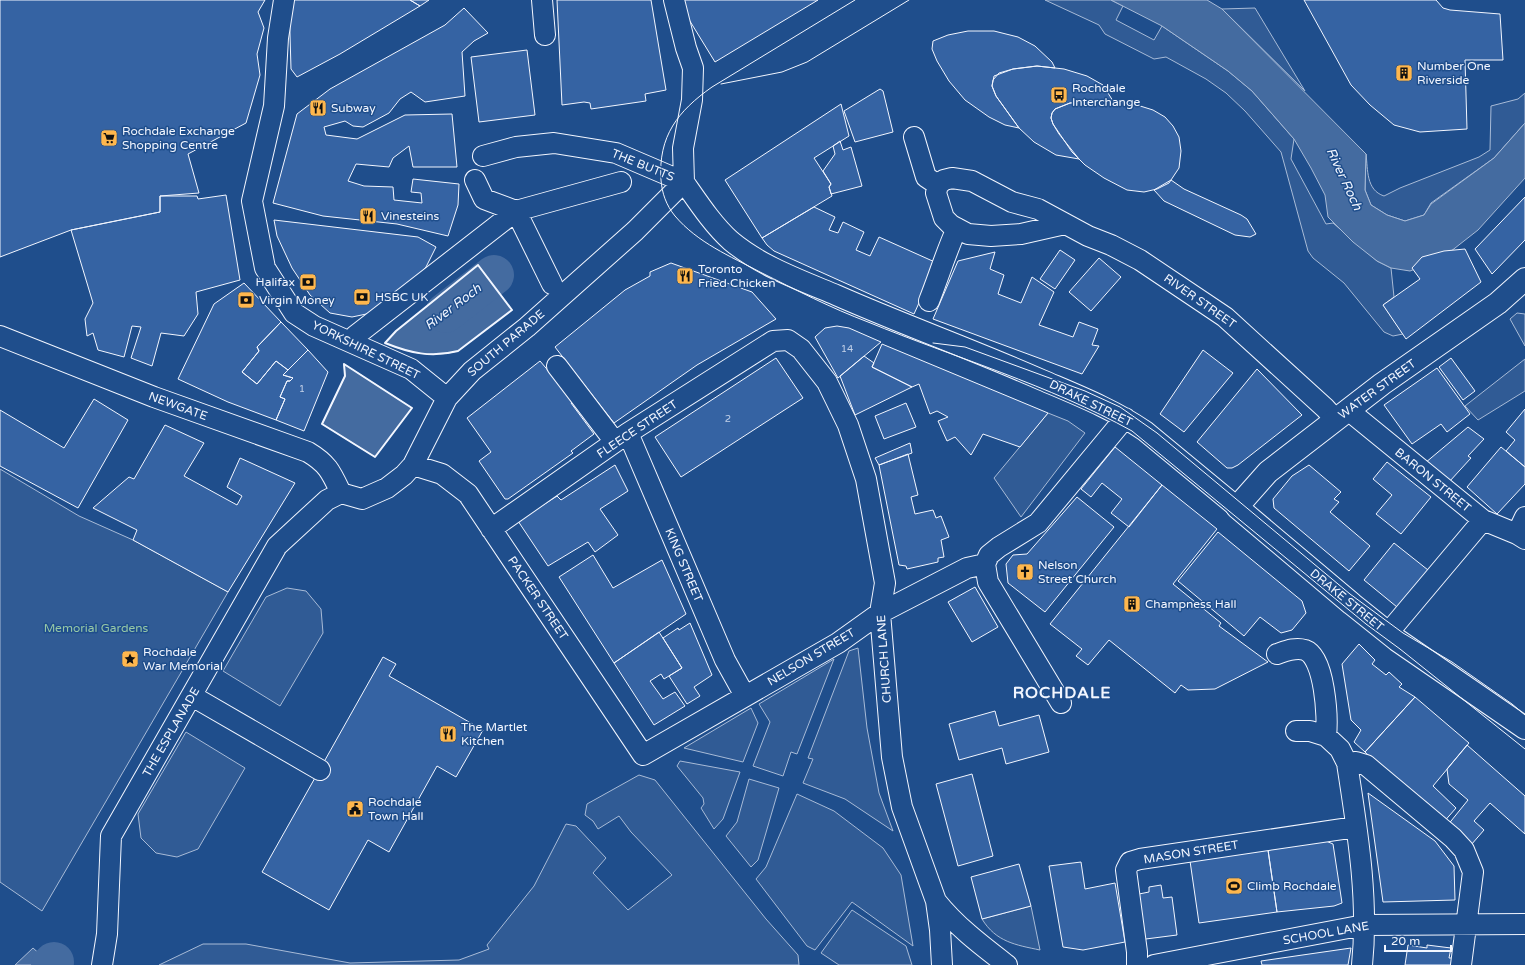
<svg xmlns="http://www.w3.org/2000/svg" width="1525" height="965" viewBox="0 0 1525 965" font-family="'Varela Round',sans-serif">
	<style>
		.green { fill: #305b95; stroke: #a8bbd7 }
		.water { fill: #446ba0; stroke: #a8bbd7 }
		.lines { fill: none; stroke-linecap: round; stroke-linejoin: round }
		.river { stroke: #446ba0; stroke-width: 40 }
		.building { fill: #3563a3; stroke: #f2f6ff }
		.street-casing { stroke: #f2f6ff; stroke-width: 22 }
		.secondary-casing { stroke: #f2f6ff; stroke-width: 24 }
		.street { stroke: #1f4e8c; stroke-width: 20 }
		.secondary { stroke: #1f4e8c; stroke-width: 22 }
		.tram { stroke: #f2f6ff; stroke-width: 1 }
		.wall { stroke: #f2f6ff; stroke-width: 2 }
		.labels { text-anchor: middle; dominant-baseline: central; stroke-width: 3; stroke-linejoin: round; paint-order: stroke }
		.number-label { font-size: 10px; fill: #c3d1e8 }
		.poi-label { font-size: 12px; fill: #f2f6ff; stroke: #1f4e8c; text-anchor: start }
		.street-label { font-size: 12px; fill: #f2f6ff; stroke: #1f4e8c }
		.park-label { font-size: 12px; fill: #97c8a6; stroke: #1f4e8c }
		.water-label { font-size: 13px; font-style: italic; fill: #f2f6ff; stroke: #1f4e8c }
		.district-label { font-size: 16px; font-weight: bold; letter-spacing: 1px; fill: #f2f6ff; stroke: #1f4e8c }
	</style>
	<rect width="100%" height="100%" fill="#1f4e8c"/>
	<path class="green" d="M1045,0H1111L1123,6L1116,20L1154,40L1162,26L1228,71L1252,91L1294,139L1291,159L1326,224L1333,223L1377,261L1391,268L1394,297L1383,305L1403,334L1393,336L1384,332L1344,283L1313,258L1308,251L1281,152L1245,111L1226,93L1206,79L1166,57L1154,59L1105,34L1099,25Z
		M1255,8L1305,91L1222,9Z
		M1525,93V123L1494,158L1431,203L1424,215L1405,221L1387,215L1371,205L1365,190L1366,154C1368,170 1366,190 1384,196L1400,188L1479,157L1490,150L1491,106L1518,99Z
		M1517,313L1525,314V346L1510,319Z
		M1525,359V391L1478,420L1465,406Z
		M1048,413L1068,421L1085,433L1021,517L994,478Z
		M0,469L79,516L133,540L228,592L42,911L0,882Z
		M287,588L306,591L321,609L323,633L280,706L223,671L266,597Z
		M858,648L867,728L879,793L893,831L845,799L803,783L813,759L808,758L849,651Z
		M834,659L797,754L791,752L783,776L753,766L770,722L759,704Z
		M751,708L758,723L743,762L684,748Z
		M186,732L245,768L198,849L177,857L156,853L141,838L138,814Z
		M680,761L740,772L723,819L714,829L701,808L704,804L703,798L677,766Z
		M639,775L655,780L766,919L798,955L799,965H159L203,944H246L350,963L459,960L489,949L487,945L534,886L566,824L576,826L606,858L593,873L628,910L672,875L631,832L619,816L598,829L593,821L585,815L587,804Z
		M749,779L779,788L758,860L751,867L726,836L737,822Z
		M797,794L834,811L883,848L901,875L913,946L852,902L815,950L807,946L756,879L766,867Z
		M1031,906L1040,950C1016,945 996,942 982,919Z
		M852,910L906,946L912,965H839L821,953Z"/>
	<path class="water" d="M1111,0H1207L1222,9L1366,154L1365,190L1371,205L1387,215L1405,221L1424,215L1431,204L1494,158L1525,123V178L1478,230L1441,259L1410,271L1391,268L1377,261L1353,242L1328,217L1325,195L1311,168L1294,139L1252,91L1228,71L1162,26Z
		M478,265L512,310L458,351C431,358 410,353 385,343L396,331Z
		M344,364L412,408L375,457L322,424L345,376Z
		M33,948L52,965H15Z"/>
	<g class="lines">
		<path class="river" d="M445,313L494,275
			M51,965L54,962"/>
	</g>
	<path class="building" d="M0,0H265L258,12L264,28L257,54L260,75L246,123L188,154L199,193L160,196V212L71,230L0,257Z
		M289,0H410L420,6L340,54L297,77L291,69Z
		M410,0H429L420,6Z
		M557,0H651L666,90L645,94L646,101L591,109L590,103L584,102L562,105Z
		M677,0H818L715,62Z
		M1304,0H1436L1443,8L1450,10L1500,14L1503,60H1465L1467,129L1420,132L1394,125L1370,105L1351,85Z
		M464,8L488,33L474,41L462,52L465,96L425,102L411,92L400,99L389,113L363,127L353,126L345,121L324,127L326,135L357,139L405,115L452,114L457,167H413L409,146L393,158L389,167L356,164L348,181L364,186L393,187L394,200L422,203L421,193L411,192L413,179L459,184L458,205L448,236L397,224L323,216L273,203L297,114L330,89L445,25Z
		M968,31H994L1018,37L1035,46L1052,62L1055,68L1037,66L1013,69L999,73L993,80L992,86L996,96L1019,128L1005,125L989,117L965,100L949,81L937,61L932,49L933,41L948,35Z
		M527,50L535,115L479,122L471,57Z
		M1037,66L1064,69L1087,76L1103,85L1113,101L1070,103L1055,109L1052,113L1051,118L1053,124L1059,134L1079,159L1056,155L1034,142L1019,128L996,96L992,86L994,76L1013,69Z
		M880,89L883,91L893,132L855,142L844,111Z
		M1092,101H1113L1137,105L1153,110L1165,117L1173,126L1179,137L1181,151L1179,168L1169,183L1157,189L1144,192L1127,190L1104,178L1085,165L1072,152L1053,124L1051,118L1052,113L1055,109L1070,103Z
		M841,104L849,136L814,158L831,184L829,187L832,196L762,238L725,180Z
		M840,141L843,150L851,147L862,186L831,194L829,187L831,184L823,171L835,154L833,146Z
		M1171,180L1184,189L1241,215L1247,219L1256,234L1250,237L1235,235L1164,201L1154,190Z
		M226,195L240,280L196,292L198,314L184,336L161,333L152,366L131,358L141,327L132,326L124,357L98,350L93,333L87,336L85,319L93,303L71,230L160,212V196H197L198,199Z
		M1525,197V240L1492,274L1475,249Z
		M814,207L835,217L829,230L838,233L843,222L864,232L856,250L870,256L879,237L937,263L914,314L774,251L767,245L762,238Z
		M274,220L418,237L436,247L426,267L397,296L376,312L352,317L330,313L310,295L292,268L277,236Z
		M1465,249L1481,282L1406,339L1383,305L1420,279L1412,268L1422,257L1444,251Z
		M1060,250L1075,260L1055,289L1040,279Z
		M995,252L990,269L1004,275L998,294L1021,303L1032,277L1054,292L1039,325L1073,337L1079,322L1098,329L1092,345L1099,346L1082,374L933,319L958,261Z
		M1099,258L1121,277L1091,311L1069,292Z
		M671,263L752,292L776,319L697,365L614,423L555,347L625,290L650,276V272Z
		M244,283L281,322L257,347L259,351L242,372L257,384L276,361L288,370L283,375L293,378L290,381H287L280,397L285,399L276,420L228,402L178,379L214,304Z
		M281,322L308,350L288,370L276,361L257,384L242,372L259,351L257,347Z
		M837,326L849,328L881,342L838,378L815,337L825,328Z
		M882,344L1048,413L1020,447L983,434L971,455L955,437L947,441L938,421L948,417L937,411L930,414L919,384L912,387L872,367Z
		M308,350L328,372L304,431L276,420L285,399L280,397L287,381H290L293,378L283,375Z
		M1203,350L1233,373L1184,432L1160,414Z
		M864,356L874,363L872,367L912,387L855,415L840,376Z
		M776,358L803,398L681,477L655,437Z
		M1451,358L1475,391L1463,400L1439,367Z
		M540,361L574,401L571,403L594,434L571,451L573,453L508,499H505L479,461L491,452L467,418Z
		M1437,368L1470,414L1447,432L1441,424L1412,444L1384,405Z
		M1257,369L1302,415L1238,465L1232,468H1227L1197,442Z
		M94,399L128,420L78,508L0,466V410L64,448Z
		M906,403L916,427L884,439L875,416Z
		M1525,409V467L1506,451L1515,440L1506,432Z
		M165,425L204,443L184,476L237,505L242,496L227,487L240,458L295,483L228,592L133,540L137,530L93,508L129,477L134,479Z
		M1468,427L1484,439L1468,456L1471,458L1449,482L1425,463Z
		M910,443L912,453L879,465L875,458Z
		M1115,447L1162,485L1129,527L1111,513L1122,499L1102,483L1091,497L1081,489Z
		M1501,447L1525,467V484L1497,514L1467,487Z
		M908,454L918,495L911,497L915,514L933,510L936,518L941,516L949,537L941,540L944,557L938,558V562L907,569L906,566L899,565L879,465Z
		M1387,462L1431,497L1401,534L1376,514L1392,495L1373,479Z
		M615,465L628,491L600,509L618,535L595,552L588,542L548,566L518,521L557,496L561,500Z
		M1309,465L1341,492L1334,499L1339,502L1330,512L1370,546L1349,571L1274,508L1273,499L1292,476Z
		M1162,485L1217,529L1173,584L1221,623L1219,626L1268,662L1215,689L1188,690L1181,685L1175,693L1109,640L1088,665L1076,656L1082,649L1050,624Z
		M1077,497L1114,527L1045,612L1008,583L1006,564L1013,555L1027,554Z
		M1218,532L1302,601L1306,613L1292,630L1281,633L1260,617L1244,636L1178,581Z
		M1394,543L1428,570L1397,607L1364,580Z
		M593,555L613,588L662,560L686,614L614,663L559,577Z
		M975,587L998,627L972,642L948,602Z
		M690,623L712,675L694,687L700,696L687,704L669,676L682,668L663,638L678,628L679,630Z
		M659,632L682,668L664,679L661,674L650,681L663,699L675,692L685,706L654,725L614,663Z
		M1359,644L1375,660L1372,664L1386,675L1389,672L1402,684L1399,687L1415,697L1365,752L1354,742L1361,730L1351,720L1342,664Z
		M383,657L396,664L389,676L483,730L456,777L437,766L389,852L368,840L329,910L262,872Z
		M1415,697L1469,743L1433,786L1456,808L1442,824L1365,752Z
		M995,711L999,726L1039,715L1049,752L1006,764L1002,748L959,760L949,724Z
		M1467,745L1525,796V834L1490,803L1474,821L1484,830L1471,845L1447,826L1468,800L1449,784L1447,769Z
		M972,774L993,856L958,866L936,784Z
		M1368,793L1435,841L1454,866L1455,900L1383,902Z
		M1326,841L1333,844L1342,903L1334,906L1277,912L1268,850Z
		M1268,850L1277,912L1199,923L1190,861Z
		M1081,862L1085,889L1115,883L1125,942L1083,950L1063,947L1049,866Z
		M1019,864L1031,906L982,919L971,877Z
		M1161,885L1163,898L1172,897L1177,935L1138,940L1139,894L1149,892V887Z
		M1408,945L1427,948V945L1451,948L1449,958H1452L1451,965H1405Z
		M1351,948L1348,965H1262L1261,961Z"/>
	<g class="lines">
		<defs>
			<path id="street" d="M284,0L278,38L274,106L252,201L265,268L294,313L314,326L411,369L447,398
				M542,0L545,35
				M674,0L686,48L693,68L692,100L683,148L684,182
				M914,137L926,177L938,185
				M483,156L516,147L554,143L616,153L684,182
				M475,180L484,199L516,211L621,182
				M684,182C698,202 713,225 731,241C761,266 800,280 836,295C904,325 974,350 1042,380C1077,395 1113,409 1145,431L1237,507
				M1065,224L1021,234L991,236L968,234L951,225L944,218L936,193L938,185L944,180L952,178L972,181L1012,202L1038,209L1088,236L1111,245L1140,260L1225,317L1325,408L1335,419
				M929,301C939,276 946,252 957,228
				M0,336L154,397L308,452C328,464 331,472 341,493
				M355,336L516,211L552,284
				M557,366L615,442
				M1348,410L1483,520L1517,534L1525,539
				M628,433L725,660L745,696
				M413,465L442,474L468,494L643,755L838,643L880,613L967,568L985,564L989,555L999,547L1038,523L1125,418
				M341,493L362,499L387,488L404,475L413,465L447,398L472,371L527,327L635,231L684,182
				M491,529L628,433L773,341L788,340L801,349L827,382L848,425L866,479L885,583L880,613L892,757L902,807L936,901
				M1517,534L1525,517
				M985,564L988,582L1061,703
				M1388,633L1483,520
				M1277,654C1286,651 1295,647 1305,650C1325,657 1328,718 1326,736L1340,749L1347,763C1357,829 1369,898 1362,965
				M192,696L320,770
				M1296,731H1310L1326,736
				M1347,763L1356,762L1366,765L1453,838L1464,850L1473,872L1461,965
				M102,965L107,934L111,836L277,546L327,500L341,493
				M942,965L940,930L936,901C956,926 981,945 1007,965
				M1137,965V952L1126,870L1130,862L1140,859L1356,827
				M1154,965L1364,925L1525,924"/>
			<path id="secondary" d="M1525,279L1498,303L1382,384L1268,472L1237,507L1352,604L1397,640L1525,728"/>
		</defs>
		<use href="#street" class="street-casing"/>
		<use href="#secondary" class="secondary-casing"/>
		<use href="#street" class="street"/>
		<use href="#secondary" class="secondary"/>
		<path class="tram" d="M855,0L712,87C678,111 658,136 661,180C662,193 666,205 675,216C698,243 730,256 760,272C796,290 831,308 868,322C956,358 1049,385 1132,431L1366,624L1400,649L1525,749
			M721,84L782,72L807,62L909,0
			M933,343L965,347L1085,391L1120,407L1157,433L1350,594L1403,633L1452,662L1512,704L1525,715"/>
		<path class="wall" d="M478,265L512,310L458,351C431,358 410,353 385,343L396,331Z
			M344,364L412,408L375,457L322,424L345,376Z"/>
	</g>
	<defs>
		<symbol id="building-square" viewBox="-11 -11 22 22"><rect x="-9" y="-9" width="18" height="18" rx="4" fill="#ffb74d" stroke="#1f4e8c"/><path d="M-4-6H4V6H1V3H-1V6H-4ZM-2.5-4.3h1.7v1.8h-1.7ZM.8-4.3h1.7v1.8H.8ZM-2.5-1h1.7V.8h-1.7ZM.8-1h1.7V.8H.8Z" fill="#111"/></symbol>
		<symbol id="bus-square" viewBox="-11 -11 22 22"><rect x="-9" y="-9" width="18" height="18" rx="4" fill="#ffb74d" stroke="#1f4e8c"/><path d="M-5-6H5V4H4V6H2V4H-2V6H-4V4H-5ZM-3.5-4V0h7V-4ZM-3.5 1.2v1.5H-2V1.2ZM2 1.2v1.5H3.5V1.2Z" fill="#111"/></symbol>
		<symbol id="restaurant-square" viewBox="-11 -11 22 22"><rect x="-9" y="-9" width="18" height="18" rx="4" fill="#ffb74d" stroke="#1f4e8c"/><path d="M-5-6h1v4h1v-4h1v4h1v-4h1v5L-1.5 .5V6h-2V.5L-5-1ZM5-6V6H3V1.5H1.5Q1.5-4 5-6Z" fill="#111"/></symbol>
		<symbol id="supermarket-square" viewBox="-11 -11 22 22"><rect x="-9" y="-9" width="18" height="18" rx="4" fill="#ffb74d" stroke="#1f4e8c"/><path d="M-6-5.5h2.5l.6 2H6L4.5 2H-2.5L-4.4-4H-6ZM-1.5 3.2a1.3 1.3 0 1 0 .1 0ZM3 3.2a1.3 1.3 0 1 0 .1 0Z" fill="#111"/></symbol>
		<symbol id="bank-square" viewBox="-11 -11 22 22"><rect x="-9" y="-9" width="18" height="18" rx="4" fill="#ffb74d" stroke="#1f4e8c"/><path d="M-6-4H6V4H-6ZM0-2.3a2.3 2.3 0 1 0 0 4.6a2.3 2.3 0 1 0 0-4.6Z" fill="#111"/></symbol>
		<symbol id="church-square" viewBox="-11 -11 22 22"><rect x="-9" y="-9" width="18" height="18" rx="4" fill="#ffb74d" stroke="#1f4e8c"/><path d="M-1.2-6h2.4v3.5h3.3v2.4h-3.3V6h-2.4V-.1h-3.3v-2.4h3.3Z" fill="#111"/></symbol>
		<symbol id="sight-square" viewBox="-11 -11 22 22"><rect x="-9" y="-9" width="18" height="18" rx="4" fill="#ffb74d" stroke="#1f4e8c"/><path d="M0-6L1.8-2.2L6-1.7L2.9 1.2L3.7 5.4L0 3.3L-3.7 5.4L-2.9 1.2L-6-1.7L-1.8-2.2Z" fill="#111"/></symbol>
		<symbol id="civic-square" viewBox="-11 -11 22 22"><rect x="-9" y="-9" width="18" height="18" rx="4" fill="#ffb74d" stroke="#1f4e8c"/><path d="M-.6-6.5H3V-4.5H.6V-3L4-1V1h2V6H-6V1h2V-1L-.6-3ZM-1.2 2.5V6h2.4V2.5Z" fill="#111"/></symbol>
		<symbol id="stadium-square" viewBox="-11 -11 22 22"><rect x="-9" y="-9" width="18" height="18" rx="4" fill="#ffb74d" stroke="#1f4e8c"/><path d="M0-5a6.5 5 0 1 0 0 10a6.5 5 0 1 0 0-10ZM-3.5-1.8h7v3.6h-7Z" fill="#111"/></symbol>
	</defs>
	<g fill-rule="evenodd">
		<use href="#building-square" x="1394" y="63" width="20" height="20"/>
		<use href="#bus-square" x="1049" y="85" width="20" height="20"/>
		<use href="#restaurant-square" x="308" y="98" width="20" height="20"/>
		<use href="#supermarket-square" x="99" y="128" width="20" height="20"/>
		<use href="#restaurant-square" x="358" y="206" width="20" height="20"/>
		<use href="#restaurant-square" x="675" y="266" width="20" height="20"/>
		<use href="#bank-square" x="298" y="272" width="20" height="20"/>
		<use href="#bank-square" x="352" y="287" width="20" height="20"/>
		<use href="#bank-square" x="236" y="290" width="20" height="20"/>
		<use href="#church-square" x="1015" y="562" width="20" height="20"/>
		<use href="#building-square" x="1122" y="594" width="20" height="20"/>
		<use href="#sight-square" x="120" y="649" width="20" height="20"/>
		<use href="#restaurant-square" x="438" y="724" width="20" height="20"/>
		<use href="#civic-square" x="345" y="799" width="20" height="20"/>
		<use href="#stadium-square" x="1224" y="876" width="20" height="20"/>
	</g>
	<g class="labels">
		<g class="number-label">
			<text x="847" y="349">14</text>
			<text x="302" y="389">1</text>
			<text x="728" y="419">2</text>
		</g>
		<g class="poi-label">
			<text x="1417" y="66">Number One<tspan x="1417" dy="14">Riverside</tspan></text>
			<text x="1072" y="88">Rochdale<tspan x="1072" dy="14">Interchange</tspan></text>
			<text x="331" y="108">Subway</text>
			<text x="122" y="131">Rochdale Exchange<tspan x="122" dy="14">Shopping Centre</tspan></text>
			<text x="381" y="216">Vinesteins</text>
			<text x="698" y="269">Toronto<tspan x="698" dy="14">Fried Chicken</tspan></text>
			<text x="295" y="282" text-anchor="end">Halifax</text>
			<text x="375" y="297">HSBC UK</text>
			<text x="259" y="300">Virgin Money</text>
			<text x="1038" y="565">Nelson<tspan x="1038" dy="14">Street Church</tspan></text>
			<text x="1145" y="604">Champness Hall</text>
			<text x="143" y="652">Rochdale<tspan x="143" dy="14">War Memorial</tspan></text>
			<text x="461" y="727">The Martlet<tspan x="461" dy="14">Kitchen</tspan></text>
			<text x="368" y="802">Rochdale<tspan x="368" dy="14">Town Hall</tspan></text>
			<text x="1247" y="886">Climb Rochdale</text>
		</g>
		<g class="street-label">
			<text transform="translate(643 165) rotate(22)">THE BUTTS</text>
			<text transform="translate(1200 301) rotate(35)">RIVER STREET</text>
			<text transform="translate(506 343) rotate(-40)">SOUTH PARADE</text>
			<text transform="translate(366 350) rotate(26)">YORKSHIRE STREET</text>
			<text transform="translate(1377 389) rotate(-36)">WATER STREET</text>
			<text transform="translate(1091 403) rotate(26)">DRAKE STREET</text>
			<text transform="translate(178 406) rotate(20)">NEWGATE</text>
			<text transform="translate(637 429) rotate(-34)">FLEECE STREET</text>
			<text transform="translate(1433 480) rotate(39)">BARON STREET</text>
			<text transform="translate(684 565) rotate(67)">KING STREET</text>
			<text transform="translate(538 598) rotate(56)">PACKER STREET</text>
			<text transform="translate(1347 600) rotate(39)">DRAKE STREET</text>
			<text transform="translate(811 657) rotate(-31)">NELSON STREET</text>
			<text transform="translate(884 659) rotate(-94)">CHURCH LANE</text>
			<text transform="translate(171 732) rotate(-60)">THE ESPLANADE</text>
			<text transform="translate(1191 852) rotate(-9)">MASON STREET</text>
			<text transform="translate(1326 933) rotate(-10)">SCHOOL LANE</text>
		</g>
		<g class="park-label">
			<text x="96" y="628">Memorial Gardens</text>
		</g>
		<g class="water-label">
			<text transform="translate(1344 179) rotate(65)">River Roch</text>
			<text transform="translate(453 307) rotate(-37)">River Roch</text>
		</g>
		<g class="district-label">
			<text x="1062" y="693">ROCHDALE</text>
		</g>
	</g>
	<path d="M1385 945v6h66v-6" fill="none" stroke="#f2f6ff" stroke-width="2"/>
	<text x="1391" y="945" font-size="12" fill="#f2f6ff" stroke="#1f4e8c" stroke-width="3" paint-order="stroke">20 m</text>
</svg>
